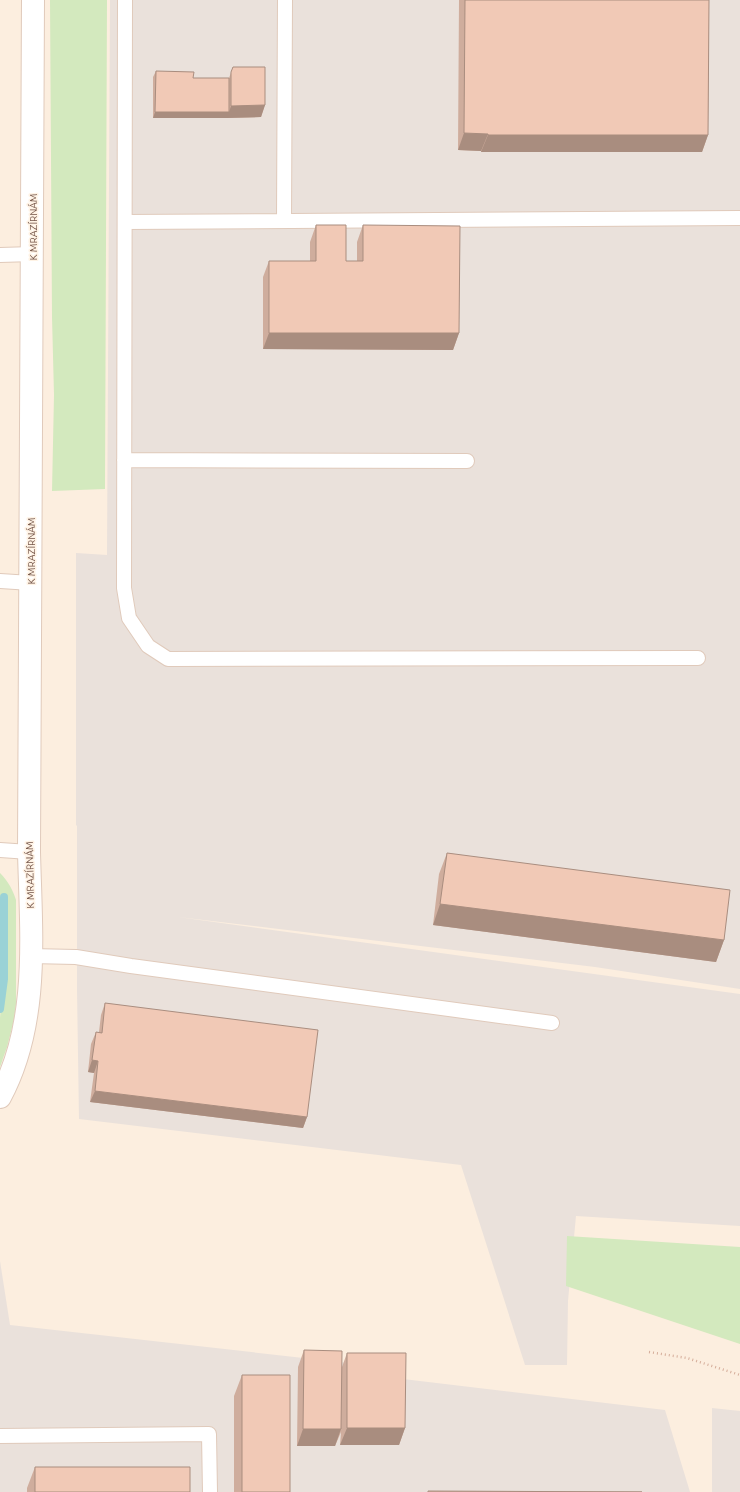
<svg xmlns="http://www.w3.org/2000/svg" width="740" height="1492" viewBox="0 0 740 1492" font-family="Ubuntu,sans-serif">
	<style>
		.industrial { fill: #eae1db }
		.green { fill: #d3e9be }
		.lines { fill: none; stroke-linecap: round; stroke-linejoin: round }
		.stream { stroke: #9ad2d6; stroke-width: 8 }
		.lane-casing { stroke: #e0cabb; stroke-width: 16 }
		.street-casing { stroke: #e0cabb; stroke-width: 24 }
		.path { stroke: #d5ad9a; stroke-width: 2.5; stroke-dasharray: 1 3; stroke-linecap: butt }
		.lane { stroke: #fff; stroke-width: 14 }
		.street { stroke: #fff; stroke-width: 22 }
		.wall { fill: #cfad9d }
		.shaded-wall { fill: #a98d7f }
		.building { fill: #f1c9b6; stroke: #a98d7f }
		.labels { text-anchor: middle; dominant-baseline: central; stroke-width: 3; stroke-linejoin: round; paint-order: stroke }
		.street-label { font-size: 10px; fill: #725347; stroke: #fff3e5 }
	</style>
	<rect width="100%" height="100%" fill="#fceedf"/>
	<path class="industrial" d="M110,0H740V989L595,967L178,917L740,994V1226L576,1216L568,1301L567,1365H525L461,1165L79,1119L77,990V826L76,825V553L107,555Z
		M0,1261L10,1325L402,1369L403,1379L665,1410L690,1492H0Z
		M712,1408L740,1411V1492H712Z"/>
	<path class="green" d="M50,0H107L105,489L52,491L54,395L52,317Z
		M0,873C8,881 13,890 16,900V1004L14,1020L7,1047L0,1067C0,1051 0,1034 0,1018C3,980 9,939 5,901H3V964L0,1002Z
		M567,1236L740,1247V1344L566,1286Z"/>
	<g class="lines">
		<path class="stream" d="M0,1009L4,979V897"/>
		<defs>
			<path id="lane" d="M125,0L124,588L129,618L148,646L168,659L698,658
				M284,221L285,0
				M125,222L740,218
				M0,255L33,254
				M124,460L467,461
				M0,581L31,583
				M0,850L29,852
				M30,956L76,957L131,966L552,1023
				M0,1436L209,1434L210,1492"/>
			<path id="street" d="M0,1097C40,1023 31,934 29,852L33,0"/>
		</defs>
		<use href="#lane" class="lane-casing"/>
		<use href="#street" class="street-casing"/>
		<path class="path" d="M649,1352L687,1358L740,1375"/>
		<use href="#lane" class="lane"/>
		<use href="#street" class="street"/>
	</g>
	<path class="wall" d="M459,0H709L708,135L702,152H481V151L458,150Z
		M233,67L265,105L261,117L227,118H153V77L156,71L193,78H229Z
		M316,225L346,261H357V242L363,225L459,333L453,350L263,349V277L269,261H310V242Z
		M447,853L724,940L716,962L433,925L439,874Z
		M105,1003L307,1117L303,1128L90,1102L94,1073L88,1072L91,1044L96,1032H99L101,1015Z
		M304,1350L342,1367L347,1353L405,1428L399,1445H340L341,1432L335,1446H297L298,1367Z
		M242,1375L290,1492H234V1396Z
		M35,1467L190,1492H27V1488Z"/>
	<path class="shaded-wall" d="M265,105L261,117L227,118H153L155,112H229L231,106Z
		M464,133L488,134L481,151L458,150Z
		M488,135H708L702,152H481Z
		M269,333H459L453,350L263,349Z
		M440,904L724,940L716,962L433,925Z
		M92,1060L98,1061L94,1073L88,1072Z
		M95,1091L307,1117L303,1128L90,1102Z
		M347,1428H405L399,1445H340Z
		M303,1429H341L335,1446H297Z"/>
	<path class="building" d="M465,0H709L708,135H488V134L464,133Z
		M233,67H265V105L231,106V72Z
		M156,71L194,72L193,78H229V112H155Z
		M316,225H346V261H363V225L460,226L459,333H269V261H316Z
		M447,853L730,890L724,940L440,904Z
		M105,1003L318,1030L307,1117L95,1091L98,1061L92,1060L96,1032L102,1033Z
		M304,1350L342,1351L341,1429H303Z
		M347,1353H406L405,1428H347Z
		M242,1375H290V1492H242Z
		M35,1467H190V1492H35Z
		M428,1491L642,1492H428Z"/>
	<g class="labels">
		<g class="street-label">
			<text transform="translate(33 227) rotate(-90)">K MRAZÍRNÁM</text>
			<text transform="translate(31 551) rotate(-90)">K MRAZÍRNÁM</text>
			<text transform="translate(30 875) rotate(-91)">K MRAZÍRNÁM</text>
		</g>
	</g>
</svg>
